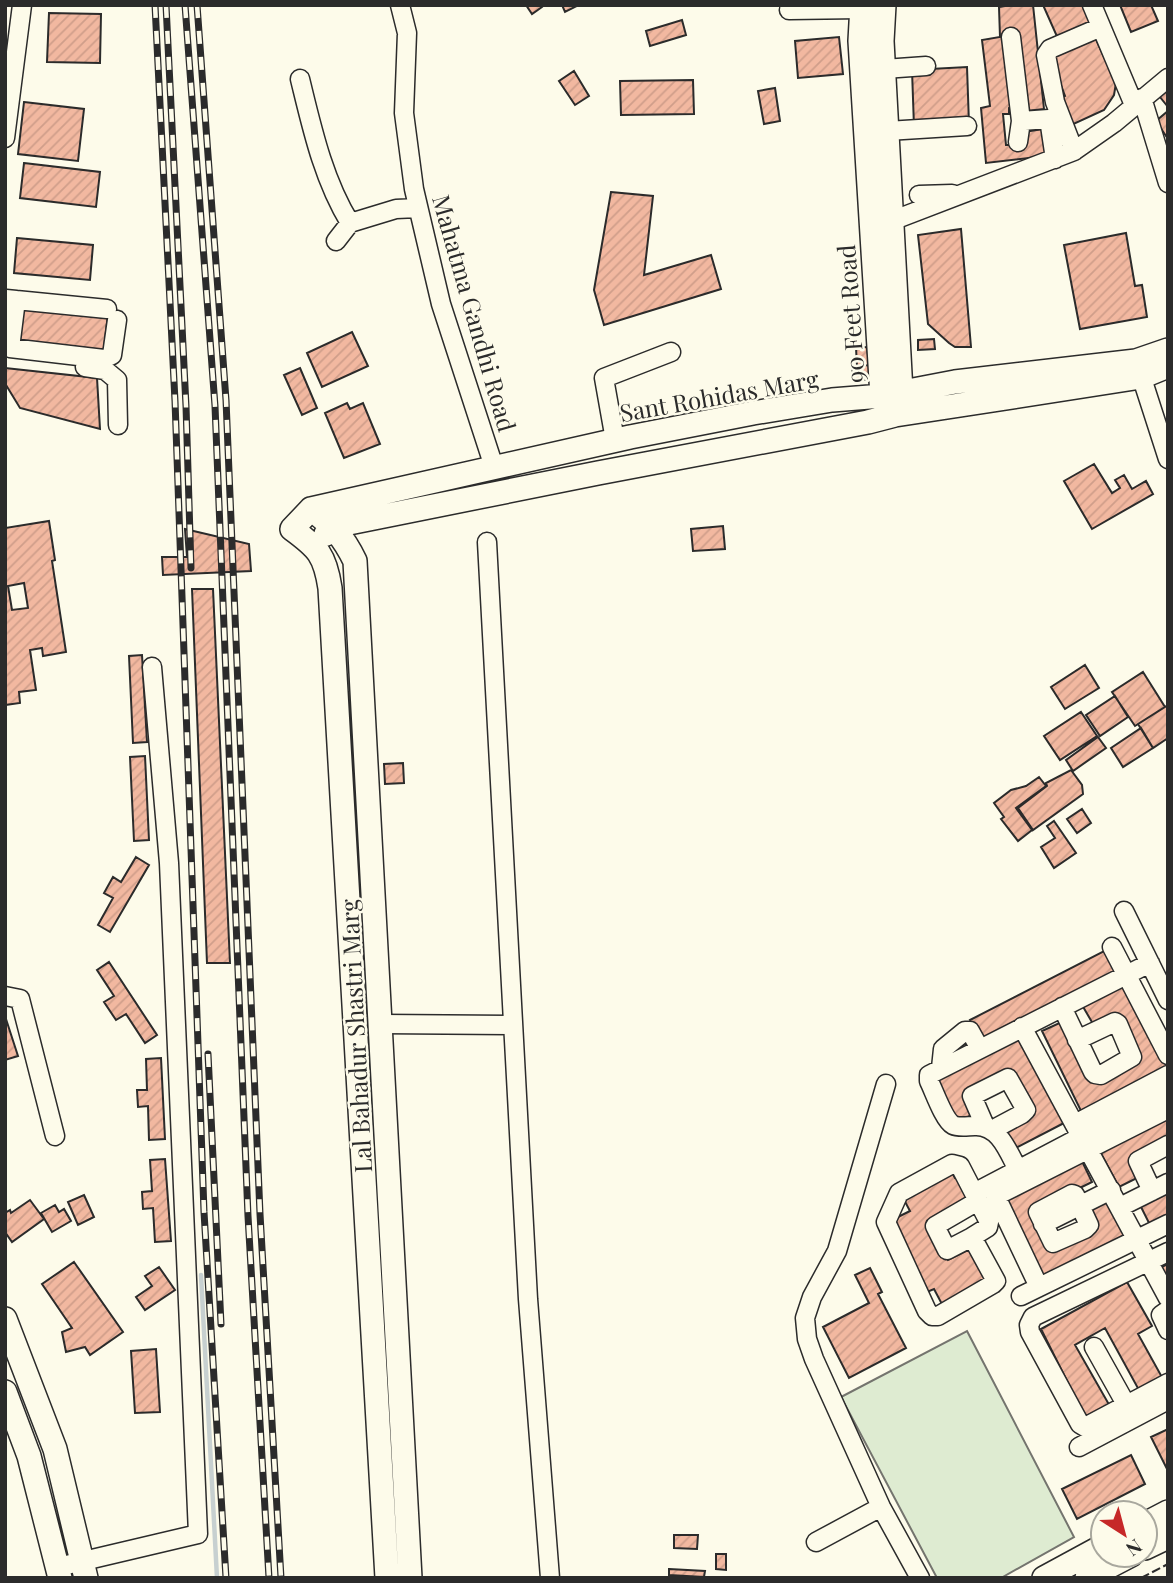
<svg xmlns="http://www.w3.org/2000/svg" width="1173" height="1583" viewBox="0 0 1173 1583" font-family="'Playfair Display',serif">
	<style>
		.green { fill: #deebd1; stroke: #74746e; stroke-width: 2 }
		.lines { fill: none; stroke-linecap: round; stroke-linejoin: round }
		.stream { stroke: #c7d0d0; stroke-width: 4.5 }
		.building { fill: url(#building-hatch); stroke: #2b2b2b; stroke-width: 2; fill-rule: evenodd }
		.minor-casing { stroke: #2b2b2b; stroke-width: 21 }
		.major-casing { stroke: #2b2b2b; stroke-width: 26 }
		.minor { stroke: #fdfbea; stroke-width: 18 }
		.major { stroke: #fdfbea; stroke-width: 23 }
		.rail-casing { stroke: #2b2b2b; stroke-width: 7 }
		.rail { stroke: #fdfbea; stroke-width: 4.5; stroke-dasharray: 13; stroke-linecap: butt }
		.fence { stroke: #2b2b2b; stroke-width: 2; stroke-dasharray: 9 3.5; stroke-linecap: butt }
		.labels { text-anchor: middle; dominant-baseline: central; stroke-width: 5; stroke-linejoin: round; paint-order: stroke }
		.street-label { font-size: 24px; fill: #2b2b2b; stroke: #fdfbea }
	</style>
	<defs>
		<pattern id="building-hatch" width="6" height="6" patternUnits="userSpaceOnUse" patternTransform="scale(1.75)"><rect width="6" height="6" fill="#f2b8a0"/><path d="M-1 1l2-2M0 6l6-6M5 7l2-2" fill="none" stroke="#d09e8a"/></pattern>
	</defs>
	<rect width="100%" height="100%" fill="#fdfbea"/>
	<path class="green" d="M967,1331L1074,1537L1001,1578H937L841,1397Z"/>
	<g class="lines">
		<path class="stream" d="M201,1275L217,1578"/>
	</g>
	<path class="building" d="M526,5H541L542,7L532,14Z
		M562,5H577V6L565,12Z
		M1011,5H1033L1044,109L1027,111L1013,107L1009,108V114H1003L1006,145H1025L1024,132L1043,129L1046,156L986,163L981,108L990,106L982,40L1000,37L999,7Z
		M1043,5H1084L1093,26L1059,41Z
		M1120,5H1151L1158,21L1131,32Z
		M49,13L101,14L100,63L47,62Z
		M682,20L686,35L650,46L646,31Z
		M1094,35L1116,83L1114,95L1104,110L1067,127L1055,100L1065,96L1049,54Z
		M839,37L843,74L798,78L795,41Z
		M967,67L969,124L914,127L912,70Z
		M574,71L589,96L575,105L559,81Z
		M693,80L694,114L621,115L620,81Z
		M1168,84V107L1156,92Z
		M775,88L780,121L764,124L758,91Z
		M24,102L84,109L78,161L18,154Z
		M1168,111V139L1156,121Z
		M24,163L100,172L96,207L20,198Z
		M611,192L653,196L644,275L711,255L721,289L604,325L594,290Z
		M961,229L971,347H955L949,343L928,324L918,235Z
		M1126,233L1135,286L1142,285L1147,317L1080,329L1064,245Z
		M17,238L93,245L90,280L14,273Z
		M20,303L108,314L103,356L14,344Z
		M352,332L368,366L322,387L307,353Z
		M934,339L935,349L918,350V340Z
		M867,347L869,365L857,366L856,348Z
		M869,365L871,379L854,381L852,367Z
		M5,368L97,378L100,429L20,408L6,385Z
		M300,368L317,408L302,415L284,375Z
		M347,403L350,409L363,403L380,444L344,458L325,413Z
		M1094,464L1112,493L1120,488L1115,480L1124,475L1132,489L1146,481L1153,494L1092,529L1064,481Z
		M49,521L55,560L52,561L66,652L43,656L42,648L30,650L36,690L19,692L20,703L5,705V528ZM24,583L28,608L12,610L8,586Z
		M723,526L725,549L693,551L691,529Z
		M185,529L249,544L251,571L163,575L162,557H187Z
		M192,589H213L230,963H207Z
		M142,655L147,742L133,743L129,656Z
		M1085,665L1099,688L1065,709L1051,687Z
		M1143,672L1165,707L1135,726L1112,692Z
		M1115,696L1128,717L1100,736L1086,715Z
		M1168,705V738L1153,748L1138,724Z
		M1081,712L1097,736L1060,760L1044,736Z
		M1141,728L1153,748L1123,767L1111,748Z
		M1098,737L1106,748L1073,771L1066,760Z
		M145,756L149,840L134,841L130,757Z
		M403,763L404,783L385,784L384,764Z
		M1071,770L1082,785L1083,794L1033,830L1018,808L1047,786L1046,783Z
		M1039,777L1046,786L1016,808L1032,830L1018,841L1001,819L1004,817L994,803L1011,790L1026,786Z
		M1082,809L1091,823L1077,833L1067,819Z
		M1054,821L1076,853L1054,868L1041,847L1055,838L1047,826Z
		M136,857L149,865L110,932L98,925L113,898L104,893L113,877L121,882Z
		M1110,948L1122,971L983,1042L970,1020Z
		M109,962L157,1035L145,1043L126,1014L116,1020L104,1002L114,996L97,970Z
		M1128,983L1168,1064V1070L1082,1113L1042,1031L1066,1020L1095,1081L1137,1059L1118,1018L1096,1029L1082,1005Z
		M5,1016L18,1056L5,1060Z
		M1021,1036L1066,1122L1010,1151L999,1131L1032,1114L1009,1074L968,1095L977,1112L955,1124L933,1082Z
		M161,1058L165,1139L149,1140L148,1106L138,1107L137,1090H147L146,1059Z
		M1168,1112V1143L1134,1161L1141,1176L1119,1187L1098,1148Z
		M1080,1157L1092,1182L1033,1211L1052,1250L1094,1229L1084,1209L1109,1197L1129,1238L1041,1281L999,1196Z
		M165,1159L171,1241L155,1242L153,1208L143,1209L142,1192L152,1191L150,1160Z
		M951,1171L955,1178L959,1176L973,1202L930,1224L948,1260L970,1249L988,1285L944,1308L934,1289L927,1292L890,1221L910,1211L902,1196Z
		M1168,1186V1216L1150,1225L1138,1201Z
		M84,1195L94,1217L78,1225L68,1202Z
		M30,1200L44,1219L12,1242L5,1232V1213L10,1210L11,1213Z
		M55,1205L59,1212L64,1209L71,1221L52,1232L41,1213Z
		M74,1262L123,1332L90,1355L85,1347L66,1352L62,1332L72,1328L42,1284Z
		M1168,1264V1290L1157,1269Z
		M159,1267L175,1290L145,1310L136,1297L152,1286L145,1276Z
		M870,1268L882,1292L878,1294L906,1348L849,1378L823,1327L869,1303L855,1275Z
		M1127,1282L1152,1326L1138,1334L1163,1379L1140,1392L1105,1328L1075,1345L1111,1408L1087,1421L1041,1329Z
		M156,1349L160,1412L135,1413L131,1351Z
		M1168,1429V1469H1167L1151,1437Z
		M1131,1455L1145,1484L1077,1519L1062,1489Z
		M674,1535H698L697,1549L674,1548Z
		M716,1554H726V1570L716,1569Z
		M669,1569L705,1571L704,1577L669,1575Z"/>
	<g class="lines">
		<defs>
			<path id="minor" d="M400,5L407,33L404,113L414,189L441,304L494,467
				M1092,5L1134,105
				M789,10L861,9
				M1011,37L1021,121L1018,142
				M884,69L926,66
				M300,79C312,128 323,179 350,223
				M1142,98L1168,183
				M1021,121L1049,119L1055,159
				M887,131L967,126
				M5,138L22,5
				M1074,151L1055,102L1046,55L1050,49L1101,27
				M919,195L952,194
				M881,225L1074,151L1114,123L1168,78
				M336,241L350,223L396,209L418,208
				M6,299L107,309
				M16,300L10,348L104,359L112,355L117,320
				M1138,366L1168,459
				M85,367L105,370L117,380L118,425
				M615,440L604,378L671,352
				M487,542L528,1299L550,1578
				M1124,911L1168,1000
				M1112,947L1168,1055
				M5,996L20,999L55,1136
				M1062,1007L1093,1072L1095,1074L1101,1075L1132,1057L1118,1024L1115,1022L1077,1040
				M381,1024L513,1025
				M1022,1027L1168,1298
				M941,1068L943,1049L965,1031H970L980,1049
				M886,1084L837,1251L812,1297L805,1318L807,1339L814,1359L881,1507L920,1578
				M1075,1124L1168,1075
				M985,1126L972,1096L1008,1078L1026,1110L1022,1114L992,1130
				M952,1164L960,1166L989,1222L988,1227L972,1237L996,1281L993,1284L938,1316H932L927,1311L886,1222L899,1193Z
				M1018,1170C1008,1151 999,1125 975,1126C968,1126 959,1128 953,1125C944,1120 934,1091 929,1081V1075L1150,963
				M991,1186L1039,1287
				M1152,1191L1138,1161L1168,1145
				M974,1193L1168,1091
				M1072,1194L1075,1195L1089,1225L1085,1229L1053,1243L1038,1212Z
				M996,1196L1168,1109
				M1120,1207L1168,1183
				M1043,1224L1111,1190
				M972,1237L947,1250L935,1226L978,1201
				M1168,1252L1033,1317L1029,1325L1030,1332L1080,1424L1085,1427L1168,1383
				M1021,1296L1168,1224
				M1168,1310L1161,1315L1168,1330
				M1094,1347L1132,1415
				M1079,1447L1168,1400
				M816,1542L881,1507
				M58,1567L198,1534L169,863L152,667"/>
			<path id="major" d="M862,5L860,41L882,396L891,408
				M884,5L882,41L901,392L897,407
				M311,509C332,525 343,536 355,561L410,1578
				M326,534L334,526L598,473L868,422L895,415L1141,377L1168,366
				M5,1319L55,1449L86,1578
				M5,1392L29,1456L60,1578
				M1145,1524L1168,1512
				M1145,1548L1168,1537
				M387,1578L330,588C325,555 318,548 292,529L311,509L630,437L753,413L832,400L882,396L955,382L1136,361L1168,350
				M1044,1578L1103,1546
				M1087,1578L1131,1555"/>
		</defs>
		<use href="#minor" class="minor-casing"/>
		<use href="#major" class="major-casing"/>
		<use href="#minor" class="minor"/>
		<use href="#major" class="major"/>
		<defs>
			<path id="rail" d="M155,5L175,401L204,1212L226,1578
				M166,5L186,406L191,568
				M185,5L215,406L248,1216L269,1578
				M197,5L226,400L260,1214L281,1578
				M208,1054L221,1324"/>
		</defs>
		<use href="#rail" class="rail-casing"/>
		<use href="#rail" class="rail"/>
		<path class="fence" d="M1141,1578L1168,1564"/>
	</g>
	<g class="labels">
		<g class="street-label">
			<text transform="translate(475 313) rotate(74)">Mahatma Gandhi Road</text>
			<text transform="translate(850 314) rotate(-94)">90 Feet Road</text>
			<text transform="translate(719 395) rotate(-10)">Sant Rohidas Marg</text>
			<text transform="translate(355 1036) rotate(-93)">Lal Bahadur Shastri Marg</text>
		</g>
	</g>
	<rect width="1173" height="1583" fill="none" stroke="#2b2b2b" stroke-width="14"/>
	<g transform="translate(1124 1534) rotate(144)"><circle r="33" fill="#fdfbea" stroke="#a9a89e" stroke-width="2"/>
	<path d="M0-5L12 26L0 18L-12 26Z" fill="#c62828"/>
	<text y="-10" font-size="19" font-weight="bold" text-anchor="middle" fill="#2b2b2b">N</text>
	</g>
</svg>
